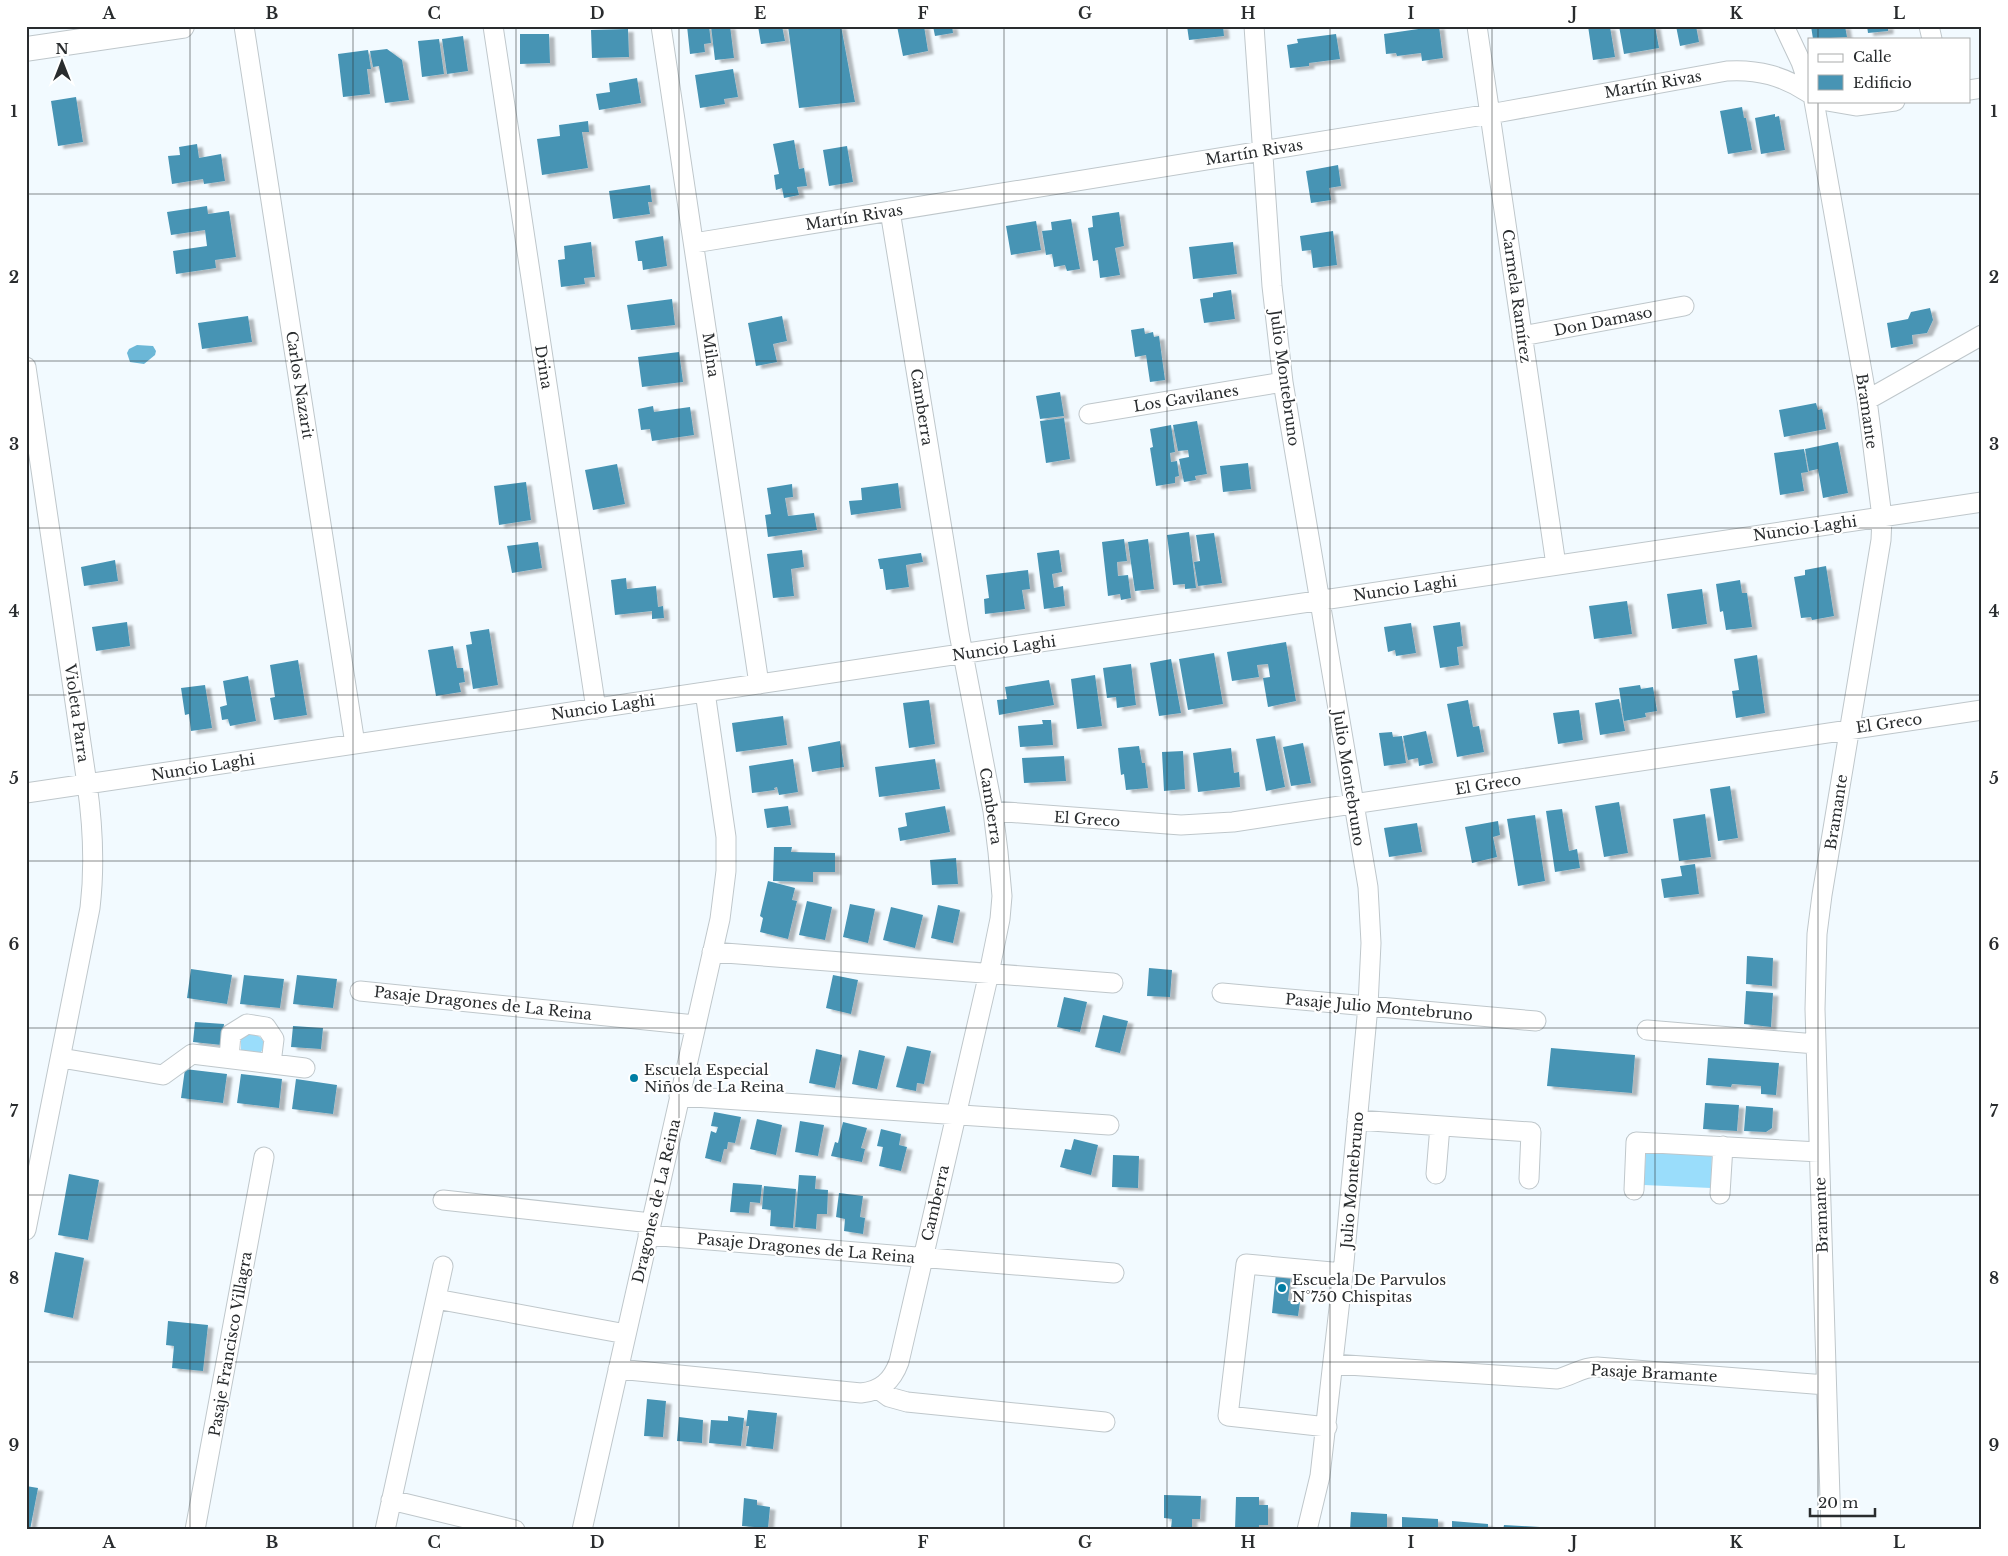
<svg xmlns="http://www.w3.org/2000/svg" width="2008" height="1556" viewBox="0 0 2008 1556" font-family="'Libre Baskerville',serif">
	<style>
		.green { fill: #9addfb }
		.water { fill: #6bb7d7 }
		.building { fill: #4794b4; filter: url(#shadow) }
		.lines { fill: none; stroke-linecap: round; stroke-linejoin: round }
		.minor-casing { stroke: #bfc7cb; stroke-width: 21 }
		.tertiary-casing { stroke: #bfc7cb; stroke-width: 26 }
		.minor { stroke: #fff; stroke-width: 19 }
		.tertiary { stroke: #fff; stroke-width: 24 }
		.grid { fill: none; stroke: #292c2e; stroke-width: 1; stroke-opacity: 0.55 }
		.poi-dot { fill: #007ea4; stroke: #fff; stroke-width: 2 }
		.labels { text-anchor: middle; dominant-baseline: central; stroke-width: 4.5; stroke-linejoin: round; paint-order: stroke }
		.street-label { font-size: 15px; fill: #292c2e; stroke: #fff }
		.poi-label { font-size: 15px; fill: #292c2e; stroke: #fff; text-anchor: start }
		.neatline { fill: none; stroke: #292c2e; stroke-width: 2 }
		.grid-label { font-size: 16px; text-anchor: middle; font-weight: bold; fill: #292c2e }
	</style>
	<defs>
		<filter id="shadow"><feDropShadow dx="5.5" dy="3" stdDeviation="1" flood-color="#0004"/></filter>
	</defs>
	<rect width="100%" height="100%" fill="#f2faff"/>
	<path class="green" d="M251,1033C263,1036 269,1045 258,1055L241,1051V1039Z
		M1646,1148L1712,1151L1711,1188L1644,1185Z"/>
	<path class="water" d="M137,345L153,346L156,351L155,355L144,364L130,362L127,353L129,349Z"/>
	<path class="building" d="M687,26H709L711,43L704,44L705,52L690,54Z
		M711,26H730L734,58L715,60Z
		M758,26H782L785,41L761,44Z
		M788,26H841L855,102L799,108Z
		M897,26H924L928,51L903,56Z
		M933,26H952L953,33L935,36Z
		M1187,26H1223L1224,36L1189,40Z
		M1439,26L1443,58L1422,61L1421,53L1397,56L1396,53L1386,54L1384,34Z
		M1588,26L1610,27L1615,57L1593,60Z
		M1619,26H1655L1659,48L1624,54Z
		M1676,26H1696L1699,42L1680,46Z
		M1811,26H1845L1847,37L1813,39Z
		M1867,26H1888V31L1868,33Z
		M628,29L629,57L592,58L591,30Z
		M520,34H549L550,63L520,64Z
		M1336,34L1340,59L1309,63V66L1290,68L1287,45L1298,43L1297,39Z
		M463,36L468,71L447,74L442,39Z
		M439,39L444,74L422,77L418,41Z
		M387,49L402,60L409,100L385,103L379,66L373,67L370,51Z
		M368,50L371,69H367L370,94L343,97L338,54Z
		M733,69L738,97L724,99L725,104L700,108L695,75Z
		M637,78L641,103L599,110L596,94L610,92L609,83Z
		M76,97L83,142L58,146L51,101Z
		M1742,107L1744,118H1746L1752,150L1728,154L1720,111Z
		M1775,114V117L1779,116L1785,150L1761,154L1755,118Z
		M588,121L589,132H582L588,168L542,175L537,139L560,136L559,125Z
		M794,140L799,169L804,168L807,186L797,187L799,195L784,198L782,188L776,190L774,175L779,174L773,144Z
		M197,144L199,158L221,154L225,181L204,184L203,179L172,184L168,156L180,155L179,147Z
		M847,146L853,182L829,186L823,150Z
		M1338,165L1341,186L1329,188L1331,200L1311,203L1306,171Z
		M650,185L652,202H648L650,214L613,219L609,191Z
		M207,206L208,214L229,211L236,257L215,260L216,268L176,274L173,251L207,246L205,230L171,235L167,212Z
		M1119,212L1124,246L1115,248L1120,275L1100,278L1098,260L1093,261L1088,228L1093,227L1092,216Z
		M1071,219L1080,269L1067,271L1065,265L1054,267L1052,254L1046,255L1042,231L1052,230L1051,222Z
		M1036,221L1041,250L1011,255L1006,226Z
		M1333,231L1337,265L1313,268L1311,250L1302,251L1300,236Z
		M663,236L667,266L643,270L642,261H638L635,241Z
		M591,242L595,277L584,278L585,284L561,287L558,260L565,259L564,246Z
		M1233,242L1237,274L1193,279L1189,247Z
		M1231,290L1235,319L1204,323L1200,299L1213,297V293Z
		M672,299L675,325L631,330L627,305Z
		M1930,308L1933,320L1927,333L1912,335L1913,344L1891,348L1887,323L1908,319L1911,312Z
		M248,316L252,342L202,349L198,323Z
		M782,316L787,341L773,344L777,362L756,366L748,323Z
		M1144,328L1145,334L1153,332L1154,337L1159,336L1165,380L1150,382L1146,355L1135,357L1131,330Z
		M679,352L683,382L642,387L638,357Z
		M1060,392L1064,416L1040,419L1036,396Z
		M1816,403L1818,410L1822,409L1826,429L1784,437L1779,410Z
		M653,406L654,412L690,407L694,435L652,441L650,429L641,430L638,409Z
		M1064,418L1070,459L1046,463L1040,421Z
		M1197,421L1207,474L1195,476L1196,480L1184,482L1179,459L1189,457L1188,450L1178,451L1173,425Z
		M1171,425L1175,452L1170,453L1171,462L1177,461L1179,476L1175,477V483L1156,486L1150,448L1153,447L1150,429Z
		M1838,442L1848,493L1823,498L1818,469L1809,471L1805,449Z
		M1804,449L1808,472L1801,473L1804,491L1780,495L1774,453Z
		M1248,463L1251,489L1223,492L1220,466Z
		M617,464L625,504L593,510L585,470Z
		M526,482L531,520L499,525L494,486Z
		M898,483L901,508L851,515L849,501L862,500L861,488Z
		M792,484L793,497L785,498L788,516L814,513L817,530L768,537L765,515L771,514L767,488Z
		M1189,532L1196,588L1185,589V584L1173,585L1167,535Z
		M1214,533L1222,583L1198,586L1194,562L1200,561L1196,535Z
		M1124,539L1127,561L1117,562L1118,576L1128,575L1131,598L1121,600L1120,594L1108,596L1102,542Z
		M1148,539L1154,589L1135,591L1128,542Z
		M538,542L542,568L512,573L507,546Z
		M802,550L804,567L791,569L794,596L773,598L767,554Z
		M1059,550L1062,572L1052,574L1054,588L1063,586L1065,606L1044,609L1037,553Z
		M921,553L923,562L906,565L909,587L886,590L883,569H880L878,559Z
		M115,560L118,581L84,586L81,567Z
		M1826,566L1834,616L1812,620L1811,617L1801,618L1794,577L1805,575V570Z
		M1028,570L1030,589L1022,590L1025,609L985,614L984,599L989,598L986,575Z
		M626,578L627,589L656,586L658,607L663,606L664,618L652,619V611L615,615L611,580Z
		M1740,580L1742,593H1747L1752,627L1726,630L1723,611L1720,612L1716,584Z
		M1702,589L1707,624L1672,629L1667,594Z
		M1627,601L1632,634L1594,639L1589,606Z
		M127,622L130,646L96,651L92,627Z
		M1460,622L1463,646L1457,647L1459,665L1440,668L1433,626Z
		M1411,623L1416,653L1396,656L1395,650L1388,652L1384,627Z
		M489,629L498,685L473,689L466,645L472,644L470,632Z
		M1286,642L1296,701L1268,707L1263,678L1270,677L1268,664L1257,665L1259,677L1232,681L1227,652Z
		M453,646L457,668H463L465,682L459,683L461,692L436,696L428,650Z
		M1214,653L1223,704L1188,710L1179,659Z
		M1757,655L1765,713L1736,718L1732,691L1739,690L1734,659Z
		M1171,659L1181,713L1159,716L1150,663Z
		M298,660L307,715L274,720L270,698L275,697L270,665Z
		M1131,664L1136,705L1117,708L1116,697L1107,698L1103,668Z
		M1095,675L1102,726L1077,729L1071,679Z
		M248,676L256,721L230,726L228,719L222,720L220,707L227,705L223,681Z
		M1049,680L1054,705L999,715L997,700L1007,699L1005,687Z
		M205,685L212,728L191,731L189,714L185,715L181,688Z
		M1640,685L1641,689L1653,687L1657,711L1645,713L1646,717L1624,721L1619,688Z
		M1619,699L1625,731L1600,735L1595,703Z
		M929,700L935,744L909,748L903,703Z
		M1468,700L1473,727L1479,726L1484,752L1457,757L1447,704Z
		M1579,710L1583,740L1558,744L1553,713Z
		M783,716L787,745L736,752L732,723Z
		M1042,720H1051L1053,745L1020,747L1018,726L1043,724Z
		M1426,731L1433,763L1419,766L1418,758L1408,760L1403,736Z
		M1392,732L1393,737L1402,736L1406,763L1384,766L1379,733Z
		M1275,736L1285,787L1266,791L1256,739Z
		M840,741L844,767L812,772L808,747Z
		M1303,743L1311,783L1291,786L1283,747Z
		M1139,746L1142,763H1145L1148,788L1126,790L1124,774L1121,775L1118,748Z
		M1231,748L1234,773L1239,772L1240,787L1198,792L1193,753Z
		M1183,751L1185,789L1164,791L1162,752Z
		M1064,756L1066,781L1024,783L1022,758Z
		M793,759L798,792L779,795L777,787L774,788L775,790L752,793L749,766Z
		M935,759L940,789L879,797L875,767Z
		M1730,786L1738,838L1718,841L1710,789Z
		M1619,802L1628,853L1604,857L1595,806Z
		M788,806L791,825L767,828L764,809Z
		M945,806L950,832L900,841L898,828L907,826L905,813Z
		M1562,809L1569,851L1577,849L1580,868L1555,872L1546,811Z
		M1705,814L1711,857L1679,861L1673,819Z
		M1535,815L1545,881L1518,886L1507,819Z
		M1498,821L1500,835L1493,837L1497,857L1472,863L1465,827Z
		M1417,823L1422,852L1389,857L1384,828Z
		M774,847H792L791,852L835,853V872H813V882L773,881Z
		M956,858L958,884L932,885L930,860Z
		M1695,864L1699,894L1664,898L1661,879L1682,876L1680,866Z
		M768,881L795,888L792,900L797,901L788,939L760,932L763,918L760,916Z
		M807,901L832,907L825,940L799,935Z
		M850,904L875,909L868,943L843,937Z
		M938,905L960,910L953,943L931,938Z
		M891,907L923,915L915,948L883,940Z
		M1747,956L1773,958L1772,986L1746,984Z
		M1149,968L1172,970L1170,997L1147,996Z
		M191,969L232,975L227,1004L187,998Z
		M244,975L284,979L280,1008L240,1004Z
		M297,975L337,979L333,1008L293,1004Z
		M833,975L858,980L851,1014L826,1008Z
		M1746,991L1773,993L1771,1027L1744,1024Z
		M1064,997L1087,1002L1080,1032L1057,1027Z
		M1103,1015L1128,1021L1120,1053L1095,1047Z
		M195,1022L224,1024L222,1045L193,1042Z
		M293,1026L323,1028L321,1049L291,1047Z
		M907,1046L931,1051L924,1084L917,1083L916,1091L896,1087Z
		M1551,1048L1635,1055L1632,1093L1547,1086Z
		M816,1049L842,1055L835,1088L809,1083Z
		M859,1050L885,1056L877,1089L852,1084Z
		M1708,1058L1779,1063L1776,1095L1761,1094V1086L1732,1084L1731,1087L1706,1085Z
		M185,1069L227,1074L223,1103L181,1098Z
		M241,1074L282,1079L279,1108L237,1103Z
		M296,1079L337,1085L333,1114L292,1109Z
		M1705,1103L1739,1105L1737,1131L1703,1129Z
		M1746,1106L1773,1108L1772,1128L1766,1132L1744,1131Z
		M714,1112L741,1117L735,1143L728,1142L727,1149H724L721,1162L705,1158L711,1131L716,1133L718,1127L711,1126Z
		M757,1119L782,1125L776,1155L750,1149Z
		M800,1121L824,1125L818,1156L795,1152Z
		M843,1122L867,1128L861,1148L865,1149L862,1162L831,1156L835,1142L838,1143Z
		M881,1129L901,1134L899,1145L907,1147L901,1171L879,1166L883,1147L877,1146Z
		M1074,1139L1098,1145L1091,1175L1060,1167L1065,1149L1071,1150Z
		M1113,1155L1139,1156L1138,1188L1112,1187Z
		M69,1174L99,1180L88,1240L58,1235Z
		M799,1175L816,1176L815,1189L828,1190L827,1214H817L816,1229L795,1227Z
		M733,1183L762,1185L760,1203L750,1202L749,1213L730,1212Z
		M764,1186L796,1189L793,1228L770,1226L771,1210L762,1209Z
		M839,1193L863,1196L860,1217L865,1218L863,1234L844,1231L845,1219L836,1217Z
		M55,1252L84,1258L73,1318L44,1312Z
		M1276,1273L1291,1275L1288,1301L1300,1302L1298,1316L1272,1313Z
		M168,1321L208,1325L203,1371L172,1368L174,1346L166,1345Z
		M647,1399L666,1401L663,1437L644,1436Z
		M748,1410L777,1413L773,1449L746,1446L749,1426H746Z
		M728,1416L744,1418L741,1446L709,1443L711,1420L728,1421Z
		M679,1417L703,1420L702,1443L677,1441Z
		M26,1486L38,1488L30,1530H26Z
		M1164,1495L1201,1496L1200,1519H1192V1528H1171L1172,1519L1164,1518Z
		M1236,1497H1259V1505H1268V1525H1259V1530H1235Z
		M744,1498L757,1500V1505L770,1507L768,1528L742,1526Z
		M1351,1512L1387,1514V1530H1350Z
		M1402,1517L1438,1519V1530H1402Z
		M1452,1521L1488,1524V1530H1452Z
		M1504,1525L1540,1527V1530H1503Z"/>
	<g class="lines">
		<defs>
			<path id="minor" d="M244,26L355,744
				M493,26L596,709
				M661,26L759,684
				M1254,26L1272,286L1283,382L1368,887L1371,943L1368,1006L1343,1273L1320,1476L1307,1530
				M1477,26L1556,565
				M1784,26L1801,62L1809,85
				M1929,26L1932,39
				M1969,90L1982,88
				M1814,101L1867,400L1882,517L1881,540L1822,895L1817,934L1815,1009L1831,1530
				M1827,101L1856,106L1895,101
				M694,243L1490,114L1727,71C1758,69 1783,76 1809,93
				M1522,336L1684,306
				M26,367L87,784C93,826 95,866 90,908L26,1230
				M1867,400L1982,335
				M1089,414L1283,382
				M26,793L1982,502
				M993,811L1181,825L1233,822L1982,710
				M712,952L1113,983
				M360,991L695,1025
				M1222,993L1536,1021
				M1647,1030L1816,1044
				M61,1058L163,1075L192,1054L305,1068
				M229,1058L231,1034L247,1024L266,1027L274,1039L271,1063
				M679,1096L1109,1125
				M1357,1120L1531,1132L1529,1179
				M1436,1174L1440,1126
				M1634,1190L1636,1142L1819,1152
				M1720,1194L1723,1146
				M443,1200L651,1223
				M648,1235L1114,1273
				M436,1299L626,1334
				M1333,1364L1557,1379C1572,1376 1581,1367 1597,1367L1826,1385
				M618,1369L861,1393C881,1391 892,1381 899,1362L989,973L1000,919L1002,896L998,852L993,811L959,633L890,211
				M878,1389L889,1397L907,1402L1105,1422
				M1327,1427L1228,1416L1246,1264L1343,1273
				M391,1500L515,1530
				M195,1530L264,1157
				M385,1530L443,1266
				M582,1530L720,919L726,871V837L705,692"/>
			<path id="tertiary" d="M26,49L182,26"/>
		</defs>
		<use href="#minor" class="minor-casing"/>
		<use href="#tertiary" class="tertiary-casing"/>
		<use href="#minor" class="minor"/>
		<use href="#tertiary" class="tertiary"/>
	</g>
	<path class="grid" d="M190,26V1530M353,26V1530M516,26V1530M679,26V1530M841,26V1530M1004,26V1530M1167,26V1530M1330,26V1530M1492,26V1530M1655,26V1530M1818,26V39M1818,101V1530M26,194H1982M26,361H1982M26,528H1982M26,695H1982M26,861H1982M26,1028H1982M26,1195H1982M26,1362H1982"/>
	<g class="poi-dot">
		<circle cx="634" cy="1078" r="5"/>
		<circle cx="1282" cy="1288" r="5"/>
	</g>
	<g class="labels">
		<g class="street-label">
			<text transform="translate(1653 84) rotate(-10)">Martín Rivas</text>
			<text transform="translate(1254 152) rotate(-9)">Martín Rivas</text>
			<text transform="translate(854 217) rotate(-9)">Martín Rivas</text>
			<text transform="translate(1517 296) rotate(82)">Carmela Ramírez</text>
			<text transform="translate(1603 321) rotate(-11)">Don Damaso</text>
			<text transform="translate(711 355) rotate(82)">Milna</text>
			<text transform="translate(544 367) rotate(81)">Drina</text>
			<text transform="translate(1285 378) rotate(82)">Julio Montebruno</text>
			<text transform="translate(300 385) rotate(81)">Carlos Nazarit</text>
			<text transform="translate(1186 398) rotate(-9)">Los Gavilanes</text>
			<text transform="translate(922 407) rotate(81)">Camberra</text>
			<text transform="translate(1867 411) rotate(82)">Bramante</text>
			<text transform="translate(1805 528) rotate(-8)">Nuncio Laghi</text>
			<text transform="translate(1405 588) rotate(-8)">Nuncio Laghi</text>
			<text transform="translate(1004 648) rotate(-8)">Nuncio Laghi</text>
			<text transform="translate(603 707) rotate(-8)">Nuncio Laghi</text>
			<text transform="translate(77 713) rotate(82)">Violeta Parra</text>
			<text transform="translate(1889 723) rotate(-8)">El Greco</text>
			<text transform="translate(203 767) rotate(-9)">Nuncio Laghi</text>
			<text transform="translate(1349 778) rotate(81)">Julio Montebruno</text>
			<text transform="translate(1488 784) rotate(-9)">El Greco</text>
			<text transform="translate(991 806) rotate(81)">Camberra</text>
			<text transform="translate(1836 812) rotate(-81)">Bramante</text>
			<text transform="translate(1087 819) rotate(4)">El Greco</text>
			<text transform="translate(483 1003) rotate(6)">Pasaje Dragones de La Reina</text>
			<text transform="translate(1379 1007) rotate(5)">Pasaje Julio Montebruno</text>
			<text transform="translate(1352 1180) rotate(-85)">Julio Montebruno</text>
			<text transform="translate(656 1201) rotate(-77)">Dragones de La Reina</text>
			<text transform="translate(935 1203) rotate(-77)">Camberra</text>
			<text transform="translate(1821 1215) rotate(-92)">Bramante</text>
			<text transform="translate(806 1248) rotate(5)">Pasaje Dragones de La Reina</text>
			<text transform="translate(230 1344) rotate(-80)">Pasaje Francisco Villagra</text>
			<text transform="translate(1654 1373) rotate(3)">Pasaje Bramante</text>
		</g>
		<g class="poi-label">
			<text x="644" y="1069">Escuela Especial<tspan x="644" dy="17">Niños de La Reina</tspan></text>
			<text x="1292" y="1279">Escuela De Parvulos<tspan x="1292" dy="17">N°750 Chispitas</tspan></text>
		</g>
	</g>
	<rect width="2008" height="1556" fill="none" stroke="#ffffff" stroke-width="55"/>
	<rect x="1808" y="38" width="162" height="65" fill="#ffffff" stroke="#a9abab"/>
	<rect x="1818" y="54" width="25" height="8" fill="#ffffff" stroke="#a9abab"/>
	<text x="1853" y="62" font-size="15" fill="#292c2e">Calle</text>
	<rect x="1818" y="75" width="25" height="15" fill="#4794b4" stroke="#a9abab"/>
	<text x="1853" y="88" font-size="15" fill="#292c2e">Edificio</text>
	<g transform="translate(62 62)" stroke="#ffffff" stroke-width="4" paint-order="stroke">
	<path d="M0-4L9 19L0 12L-9 19Z" fill="#292c2e"/>
	<text y="-8" font-size="14" font-weight="bold" text-anchor="middle" fill="#292c2e">N</text>
	</g>
	<path d="M1810 1508v8h65v-8" fill="none" stroke="#292c2e" stroke-width="2.5"/>
	<text x="1818" y="1508" font-size="15" fill="#292c2e" stroke="#ffffff" stroke-width="4" paint-order="stroke">20 m</text>
	<rect x="28" y="28" width="1952" height="1500" class="neatline"/>
	<g class="grid-label">
		<text x="109" y="19">A</text>
		<text x="272" y="19">B</text>
		<text x="434" y="19">C</text>
		<text x="597" y="19">D</text>
		<text x="760" y="19">E</text>
		<text x="923" y="19">F</text>
		<text x="1085" y="19">G</text>
		<text x="1248" y="19">H</text>
		<text x="1411" y="19">I</text>
		<text x="1574" y="19">J</text>
		<text x="1736" y="19">K</text>
		<text x="1899" y="19">L</text>
		<text x="14" y="117">1</text>
		<text x="1994" y="117">1</text>
		<text x="14" y="283">2</text>
		<text x="1994" y="283">2</text>
		<text x="14" y="450">3</text>
		<text x="1994" y="450">3</text>
		<text x="14" y="617">4</text>
		<text x="1994" y="617">4</text>
		<text x="14" y="784">5</text>
		<text x="1994" y="784">5</text>
		<text x="14" y="950">6</text>
		<text x="1994" y="950">6</text>
		<text x="14" y="1117">7</text>
		<text x="1994" y="1117">7</text>
		<text x="14" y="1284">8</text>
		<text x="1994" y="1284">8</text>
		<text x="14" y="1451">9</text>
		<text x="1994" y="1451">9</text>
		<text x="109" y="1548">A</text>
		<text x="272" y="1548">B</text>
		<text x="434" y="1548">C</text>
		<text x="597" y="1548">D</text>
		<text x="760" y="1548">E</text>
		<text x="923" y="1548">F</text>
		<text x="1085" y="1548">G</text>
		<text x="1248" y="1548">H</text>
		<text x="1411" y="1548">I</text>
		<text x="1574" y="1548">J</text>
		<text x="1736" y="1548">K</text>
		<text x="1899" y="1548">L</text>
	</g>
</svg>
